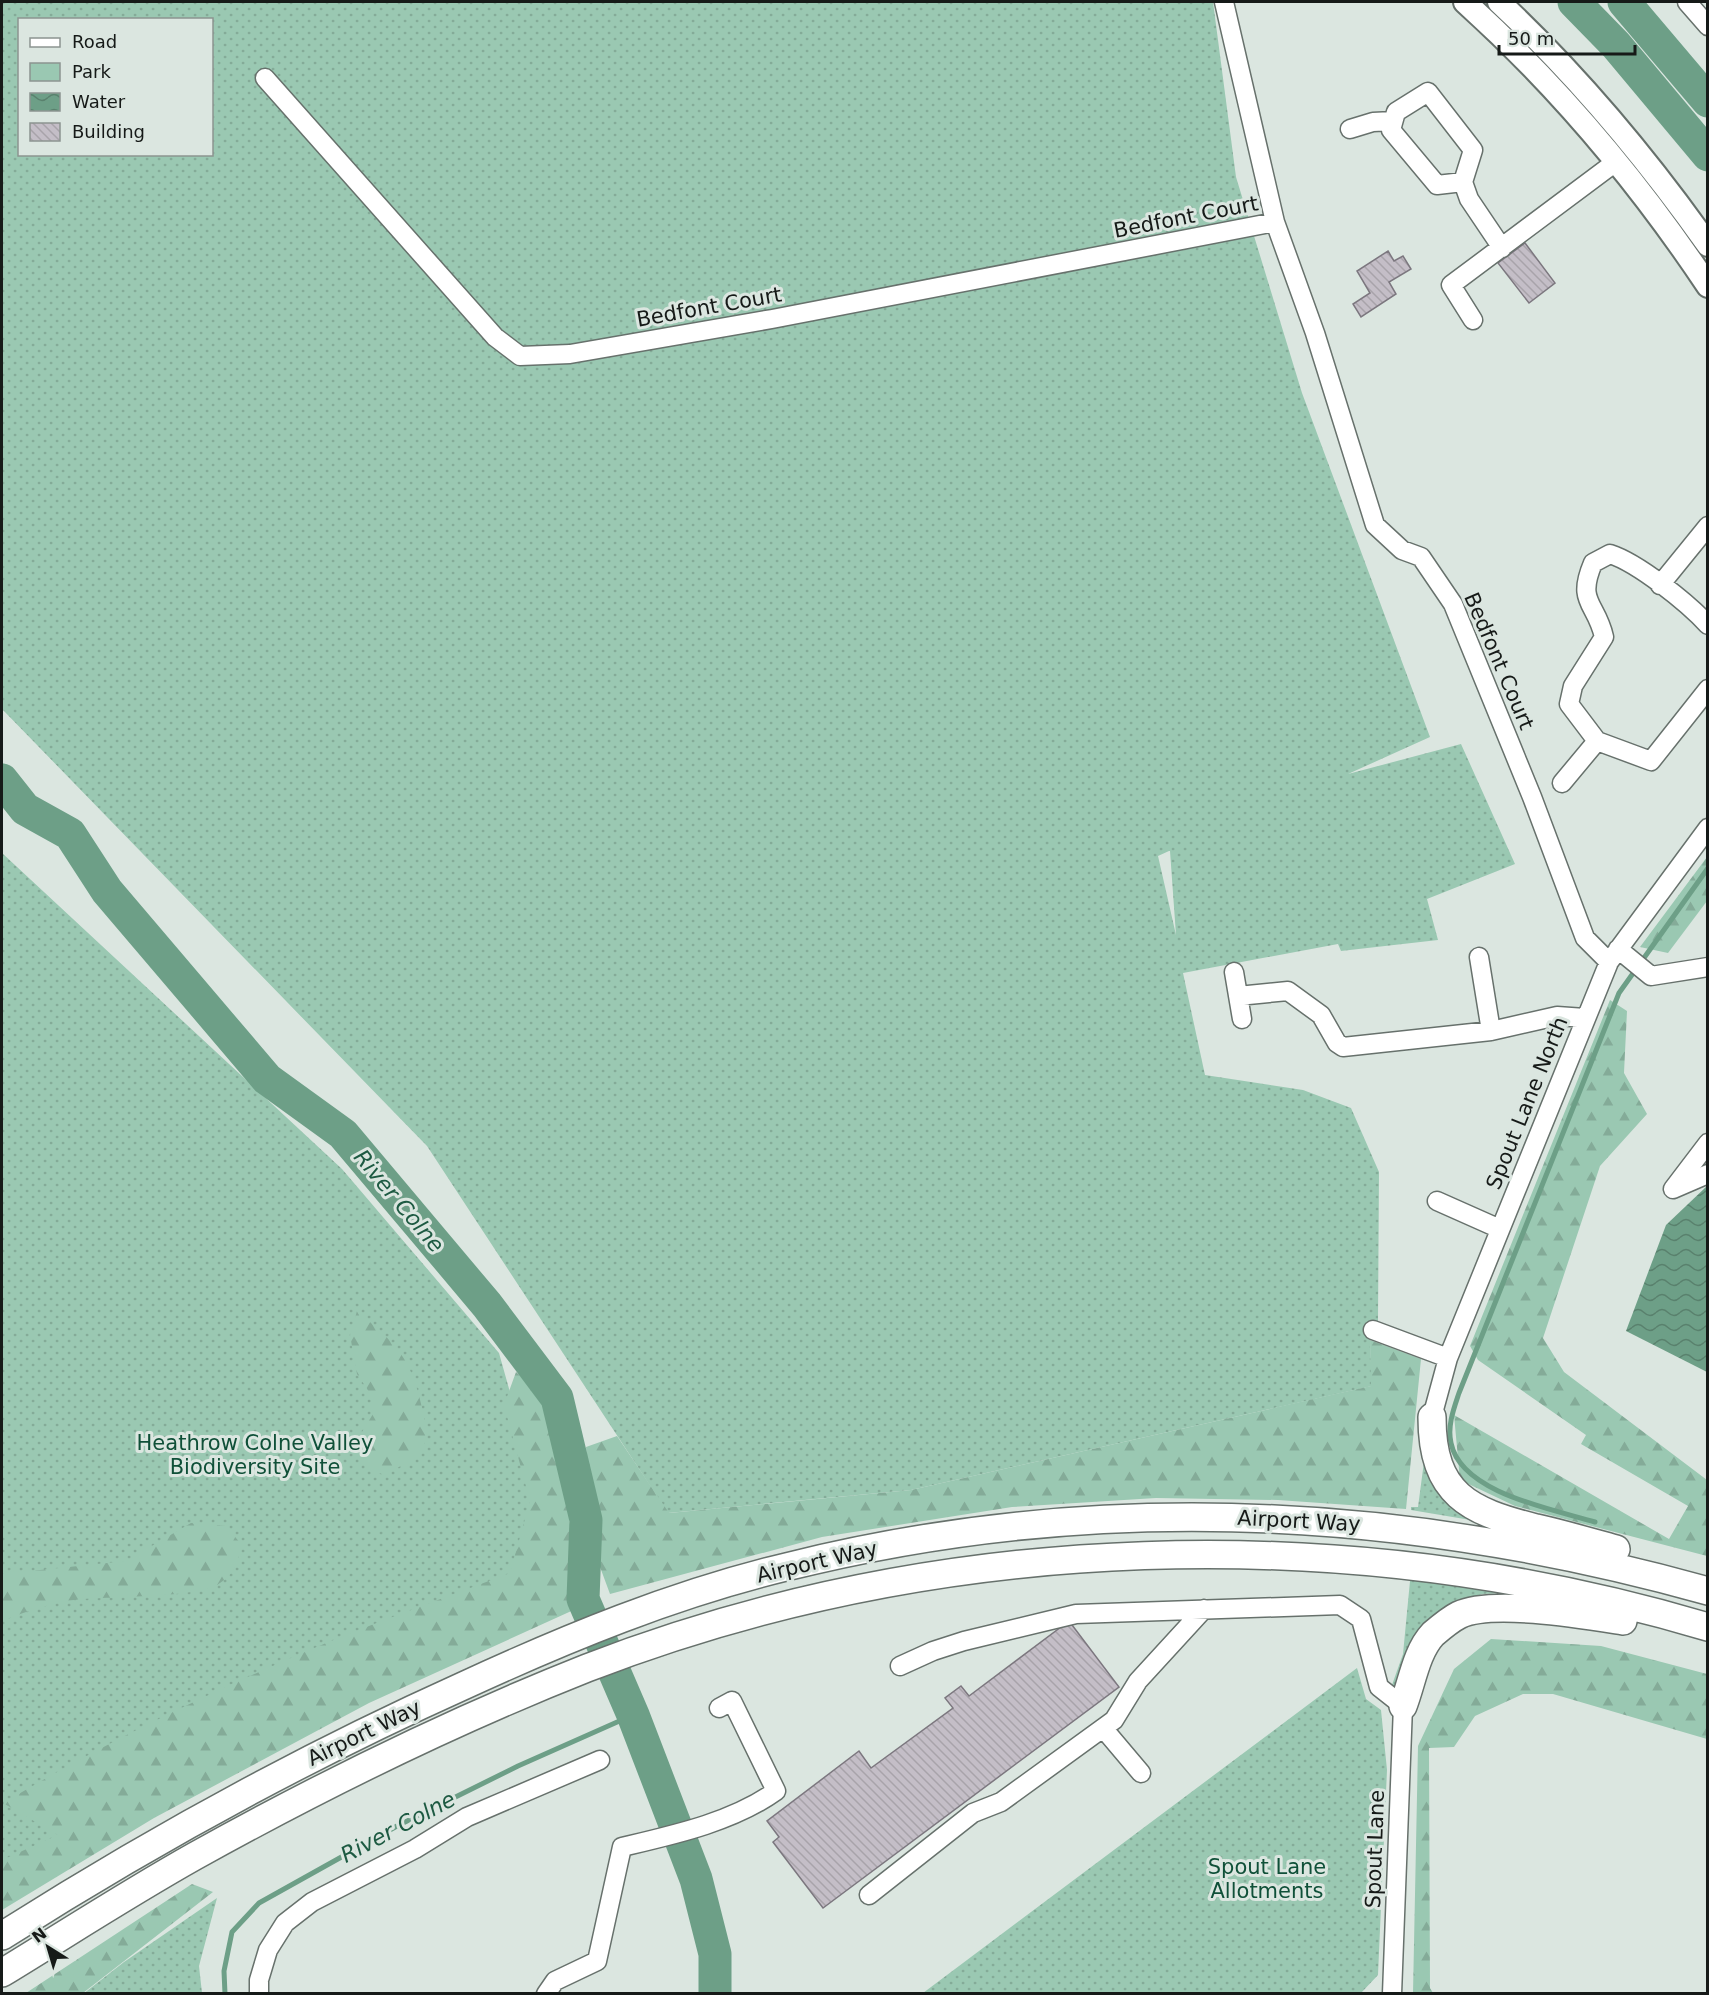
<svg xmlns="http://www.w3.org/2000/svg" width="1709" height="1995" viewBox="0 0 1709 1995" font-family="'DejaVu Sans',sans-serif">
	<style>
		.green { fill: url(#green-dots); fill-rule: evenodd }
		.forest { fill: url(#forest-firs) }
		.water { fill: url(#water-waves) }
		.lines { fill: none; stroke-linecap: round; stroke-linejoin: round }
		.stream { stroke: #6d9f87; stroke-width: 5 }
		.river { stroke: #6d9f87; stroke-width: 33 }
		.building { fill: url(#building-back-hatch); stroke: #7c777f; stroke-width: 1.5 }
		.minor-casing { stroke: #67716c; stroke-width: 21 }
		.major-casing { stroke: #67716c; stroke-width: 26 }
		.highway-casing { stroke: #67716c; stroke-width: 30 }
		.minor { stroke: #fff; stroke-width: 18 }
		.major { stroke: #fff; stroke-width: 22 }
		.highway { stroke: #fff; stroke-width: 27 }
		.labels { text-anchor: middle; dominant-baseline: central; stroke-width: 6; stroke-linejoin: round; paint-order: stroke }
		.street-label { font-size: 21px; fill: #161a18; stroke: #dbe6e0 }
		.park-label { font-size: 21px; fill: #0f5038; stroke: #dbe6e0 }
		.water-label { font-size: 22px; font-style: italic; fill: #1d5a42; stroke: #dbe6e0 }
	</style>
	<defs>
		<pattern id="green-dots" width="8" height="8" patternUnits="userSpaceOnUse" patternTransform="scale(1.5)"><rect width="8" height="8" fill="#9ac8b2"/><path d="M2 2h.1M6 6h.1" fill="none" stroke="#84ab98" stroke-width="1.8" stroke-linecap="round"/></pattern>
		<pattern id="forest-firs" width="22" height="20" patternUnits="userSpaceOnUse" patternTransform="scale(1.5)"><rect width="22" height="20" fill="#9ac8b2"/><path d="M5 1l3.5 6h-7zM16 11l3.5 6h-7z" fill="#84ab98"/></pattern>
		<pattern id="water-waves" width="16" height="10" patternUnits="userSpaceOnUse" patternTransform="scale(1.5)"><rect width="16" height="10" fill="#6d9f87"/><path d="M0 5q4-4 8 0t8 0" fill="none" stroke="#59816d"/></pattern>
		<pattern id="building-back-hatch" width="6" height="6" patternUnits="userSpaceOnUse" patternTransform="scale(1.5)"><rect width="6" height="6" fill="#c4bec7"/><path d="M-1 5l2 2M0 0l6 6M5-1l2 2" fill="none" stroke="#a8a3aa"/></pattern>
	</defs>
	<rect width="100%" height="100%" fill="#dbe6e0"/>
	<path class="green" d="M2,2H1213L1236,177L1302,393L1430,737L1348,774L1461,744L1515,864L1427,899L1438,940L1341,951L1338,944L1183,973L1205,1075L1303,1090L1351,1108L1379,1172L1378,1321L1370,1340L1372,1386L911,1490L668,1513L427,1146L2,709ZM20,20H212V154H20ZM1169,851H1170L1176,935L1158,856Z
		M2,853L342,1169L499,1353L565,1588L2,1866Z
		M1427,1439L1500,1525L1411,1510V1507H1418Z
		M1415,1577L1504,1593L1482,1594L1459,1604L1398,1688L1392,1685L1403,1654L1410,1581Z
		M1357,1668L1366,1699L1381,1710L1387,1770L1378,1975L1361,1993H923Z
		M217,1898L199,1966L202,1993L83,1994L124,1962Z"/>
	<path class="forest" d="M1707,857V901L1668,953L1640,947Z
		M1610,1000L1627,1011L1624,1073L1647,1114L1600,1166L1543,1338L1564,1372L1707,1480V1556L1515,1506L1460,1480L1454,1415L1669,1539L1688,1506L1581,1444L1586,1435L1478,1360L1470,1346Z
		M357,1311C396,1344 411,1357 422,1408C424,1420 429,1433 424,1445C418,1459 397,1468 384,1475C366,1467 360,1460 357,1440L373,1414L372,1396L357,1374L350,1335Z
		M1370,1340L1421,1359L1406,1509L1278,1500L1156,1498L1012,1507L822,1537L610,1594L593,1548L586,1447L617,1436L669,1513L911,1490L1371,1386Z
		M516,1372L546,1399L568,1504L578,1608L369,1703L154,1818L2,1910V1860L58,1835L3,1803C108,1741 218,1688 331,1641C390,1617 450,1596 510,1573L530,1501L504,1405Z
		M191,1523L226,1526L241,1544C239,1561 234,1575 217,1585C198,1597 109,1597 81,1599C53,1602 27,1611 2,1621V1574L126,1561Z
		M1491,1639L1601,1646L1707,1674V1739L1553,1694H1523L1475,1716L1454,1747L1429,1748L1430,1988L1433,1993H1413L1418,1746L1454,1669Z
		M192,1884L213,1892L83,1993H26Z"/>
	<path class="water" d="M1707,1186V1372L1626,1331L1666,1225Z"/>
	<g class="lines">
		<path class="stream" d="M1595,1522C1552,1509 1461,1493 1451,1443C1447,1426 1454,1408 1459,1393L1619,993L1708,868
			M225,1994L224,1971L232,1932L259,1903L397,1826L518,1766L633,1715"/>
		<path class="river" d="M1574,2L1616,45L1708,155
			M1624,2L1708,101
			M2,780L25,809L70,834L107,891L267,1079L343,1134L487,1305L557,1398L586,1520L583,1599L633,1715L696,1879L715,1954V1994"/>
	</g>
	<path class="building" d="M1525,243L1555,283L1529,303L1498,263Z
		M1388,251L1394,261L1403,256L1411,269L1389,282L1396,294L1361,317L1353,304L1370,293L1357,271Z
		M1069,1621L1119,1687L823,1908L773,1842L779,1837L767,1821L859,1751L871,1768L953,1708L945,1698L961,1686L969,1696Z"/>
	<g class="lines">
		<defs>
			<path id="minor" d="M1224,2L1275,222
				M1687,2L1708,26
				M265,78L495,337L520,356L570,354L772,319L1275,222L1315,333L1375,525L1402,550L1421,557L1453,604L1532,797L1585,938L1609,962
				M1350,129L1373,122L1393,121
				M1463,182L1437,185L1391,130L1396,112L1428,92L1473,150L1463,182L1469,199L1502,248
				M1473,320L1451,285L1617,161
				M1660,585L1708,526
				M1597,741L1569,704L1573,686L1604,637C1596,602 1576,603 1593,563L1610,554C1638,563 1688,603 1708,625
				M1562,783L1597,741L1651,761L1708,689
				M1618,949L1651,976L1708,967
				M1479,957L1491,1031L1557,1016L1585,1018
				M1234,972L1242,1019
				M1238,996L1288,991L1321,1015L1337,1043L1343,1047L1491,1031
				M1708,1143L1673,1189L1708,1174
				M1437,1201L1500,1229
				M1373,1330L1448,1358
				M1432,1417L1448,1358L1609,962L1708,828
				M900,1666L933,1651L964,1641L1076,1614L1340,1605L1361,1619L1379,1687L1403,1706L1392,1994
				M1103,1728L1141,1773
				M869,1895L973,1813L1001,1802L1114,1720L1138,1681L1204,1609
				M259,1994V1980L268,1950L285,1923L312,1902L415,1849L467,1817L600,1760
				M546,1994L555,1981L597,1961L622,1847C673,1835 733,1822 776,1791L732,1701L719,1708"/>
			<path id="major" d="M1465,2C1558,86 1638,181 1708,286
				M1499,2C1578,76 1645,156 1708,245"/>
			<path id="highway" d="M1432,1417C1432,1495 1469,1511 1536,1528C1563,1534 1590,1542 1616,1549
				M1403,1706C1412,1683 1416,1652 1433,1634C1440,1628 1451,1619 1459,1615C1492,1599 1585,1615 1623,1621
				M2,1936C150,1842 303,1758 463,1686C567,1638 674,1594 786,1567C1093,1490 1404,1506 1708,1591
				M2,1973C66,1934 129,1893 195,1856C321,1786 453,1721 587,1668C942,1531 1344,1519 1708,1627"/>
		</defs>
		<use href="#minor" class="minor-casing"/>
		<use href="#major" class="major-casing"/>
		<use href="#highway" class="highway-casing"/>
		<use href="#minor" class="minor"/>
		<use href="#major" class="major"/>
		<use href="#highway" class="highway"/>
	</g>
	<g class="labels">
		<g class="street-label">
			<text transform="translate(1186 217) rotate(-11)">Bedfont Court</text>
			<text transform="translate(709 307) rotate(-10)">Bedfont Court</text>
			<text transform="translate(1499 661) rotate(67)">Bedfont Court</text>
			<text transform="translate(1527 1103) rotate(-68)">Spout Lane North</text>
			<text transform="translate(1299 1521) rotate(3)">Airport Way</text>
			<text transform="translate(817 1562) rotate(-13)">Airport Way</text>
			<text transform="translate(364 1733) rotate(-26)">Airport Way</text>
			<text transform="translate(1375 1849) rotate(-88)">Spout Lane</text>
		</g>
		<g class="park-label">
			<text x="255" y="1443">Heathrow Colne Valley<tspan x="255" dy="24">Biodiversity Site</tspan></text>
			<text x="1267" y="1867">Spout Lane<tspan x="1267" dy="24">Allotments</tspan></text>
		</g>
		<g class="water-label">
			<text transform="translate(399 1201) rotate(50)">River Colne</text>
			<text transform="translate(398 1827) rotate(-28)">River Colne</text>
		</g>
	</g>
	<rect width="1709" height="1995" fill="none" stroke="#161a18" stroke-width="6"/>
	<rect x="18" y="18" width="195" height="138" fill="#dbe6e0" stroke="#8c9490" stroke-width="1.5"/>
	<rect x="30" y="38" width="30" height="9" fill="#ffffff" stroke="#8c9490" stroke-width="1.5"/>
	<text x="72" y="48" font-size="18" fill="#161a18">Road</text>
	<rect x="30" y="63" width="30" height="18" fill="#9ac8b2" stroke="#8c9490" stroke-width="1.5"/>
	<text x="72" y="78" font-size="18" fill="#161a18">Park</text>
	<rect x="30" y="93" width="30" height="18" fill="url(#water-waves)" stroke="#8c9490" stroke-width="1.5"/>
	<text x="72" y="108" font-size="18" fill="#161a18">Water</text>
	<rect x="30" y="123" width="30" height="18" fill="url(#building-back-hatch)" stroke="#8c9490" stroke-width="1.5"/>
	<text x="72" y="138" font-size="18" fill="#161a18">Building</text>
	<g transform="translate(48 1947) rotate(323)" stroke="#dbe6e0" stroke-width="4.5" paint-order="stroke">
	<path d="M0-4.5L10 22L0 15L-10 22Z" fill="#161a18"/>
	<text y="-9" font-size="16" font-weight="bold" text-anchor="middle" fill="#161a18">N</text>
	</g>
	<path d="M1499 45v9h136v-9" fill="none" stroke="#161a18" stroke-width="3"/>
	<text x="1508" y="45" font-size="18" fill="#161a18" stroke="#dbe6e0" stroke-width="4.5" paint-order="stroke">50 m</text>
</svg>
